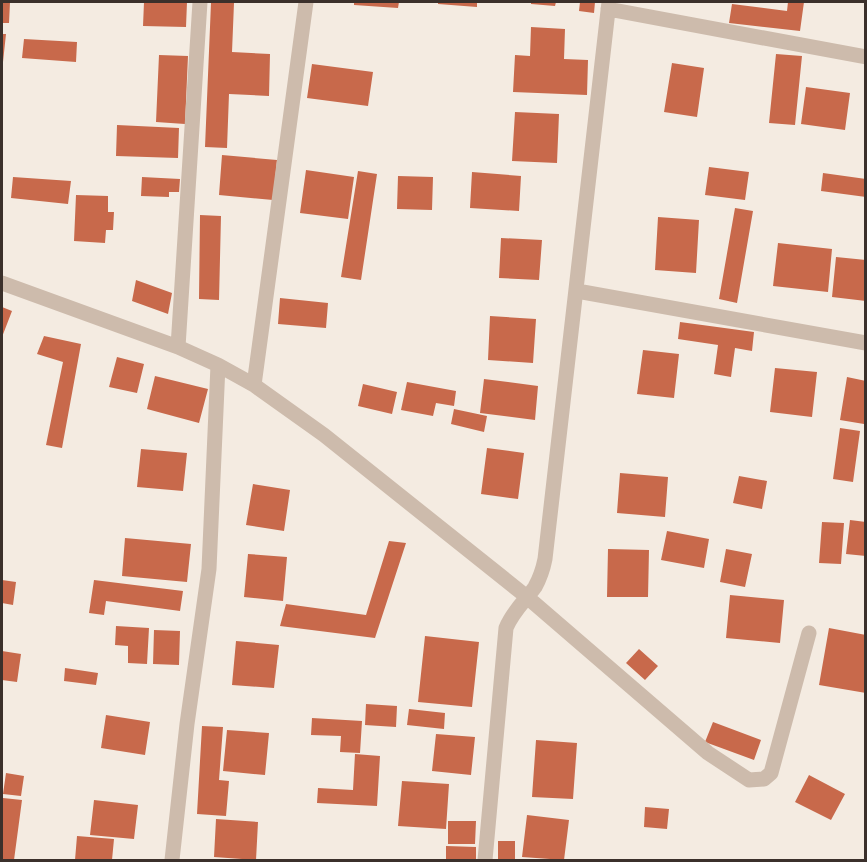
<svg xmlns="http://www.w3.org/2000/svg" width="867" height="862" viewBox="0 0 867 862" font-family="Manrope,sans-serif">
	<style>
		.building { fill: #c8694b }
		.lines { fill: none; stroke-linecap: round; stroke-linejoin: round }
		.street { stroke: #cdbbac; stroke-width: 15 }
	</style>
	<rect width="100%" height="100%" fill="#f4ebe1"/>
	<path class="building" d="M2,2H10L9,23H2Z
		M144,2H187L186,27L143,26Z
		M354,2H399L398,8L354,5Z
		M438,2H477V7L438,4Z
		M531,2H556L555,6L531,4Z
		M580,2H595L594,13L579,11Z
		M788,2H804L800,31L729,23L732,4L787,11Z
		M211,3H234L232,52L270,54L269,96L229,94L227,148L205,147Z
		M531,27L565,29L564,59L588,60L587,95L513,92L515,55L530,56Z
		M2,34H6L3,62L2,61Z
		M24,39L77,42L76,62L22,58Z
		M776,54L802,56L795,125L769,123Z
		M159,55L188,56L185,124L156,122Z
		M672,63L704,68L697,117L664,112Z
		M312,64L373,72L368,106L307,98Z
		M806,87L850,93L845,130L801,124Z
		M515,112L559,114L557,163L512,161Z
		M117,125L179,128L178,158L116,156Z
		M222,155L277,160L273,200L219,195Z
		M709,167L749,172L745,200L705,195Z
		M306,170L354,177L348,219L300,213Z
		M358,171L377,174L361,280L341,277Z
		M472,172L521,176L519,211L470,208Z
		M823,173L866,179V197L821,191Z
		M398,176L433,177L432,210L397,209Z
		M13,177L71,181L68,204L11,198Z
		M142,177L180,179L179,192H169V197L141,196Z
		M76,195L108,196V212H114L113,230H106L105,243L74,241Z
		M735,208L753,211L737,303L719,299Z
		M200,215L221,216L219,300L199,299Z
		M658,217L699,220L696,273L655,270Z
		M501,238L542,240L539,280L499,278Z
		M778,243L832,249L828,292L773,286Z
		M836,257L866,260V301L832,297Z
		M136,280L172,293L168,314L132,301Z
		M280,298L328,303L326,328L278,324Z
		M2,307L12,311L2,337Z
		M490,316L536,319L533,363L488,360Z
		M680,322L754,332L752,351L735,348L731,377L714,374L718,345L678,339Z
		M44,336L81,344L62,448L46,445L63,362L37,354Z
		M643,350L679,354L674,398L637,394Z
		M117,357L144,364L137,393L109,387Z
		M775,368L817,372L812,417L770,412Z
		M155,376L208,389L199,423L147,409Z
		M847,377L866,381L864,424L840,420Z
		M484,379L538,386L535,420L480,413Z
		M407,382L456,391L454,406L436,403L433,416L401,410Z
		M363,384L397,392L392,414L358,406Z
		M454,409L487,416L484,432L451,424Z
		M840,428L860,431L853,482L833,479Z
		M487,448L524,453L518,499L481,494Z
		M141,449L187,453L183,491L137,487Z
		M620,473L668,477L665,517L617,513Z
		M739,476L767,481L762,509L733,503Z
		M253,484L290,490L284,531L246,525Z
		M850,520L866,522V556L846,554Z
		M822,522L844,523L841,564L819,563Z
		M667,531L709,539L704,568L661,560Z
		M125,538L191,544L187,582L122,576Z
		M389,541L406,543L375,638L280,626L286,604L366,615Z
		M608,549L649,550L648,597H607Z
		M726,549L752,554L745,587L720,582Z
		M248,554L287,557L283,601L244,597Z
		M2,580L16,582L13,605L2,603Z
		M94,580L183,591L180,611L106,601L104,615L89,613Z
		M730,595L784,600L780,643L726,638Z
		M116,626L149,628L147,664L128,663V646L115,645Z
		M829,628L866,635V693L819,685Z
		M154,630L180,631L179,665L153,664Z
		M425,636L479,642L472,707L418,702Z
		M236,641L279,645L274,688L232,685Z
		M639,649L658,666L645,680L626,663Z
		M2,651L21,654L17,682L2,680Z
		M65,668L98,673L96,685L64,681Z
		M366,704L397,706L396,727L365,725Z
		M409,709L445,713L444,729L407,725Z
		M106,715L150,722L145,755L101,748Z
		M312,718L362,721L360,753L340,752L341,736L311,735Z
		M713,722L761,740L754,760L705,742Z
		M202,726L223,727L219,780L229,781L226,816L197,814Z
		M227,730L269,733L265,775L223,771Z
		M436,734L475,737L471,775L432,771Z
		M536,740L577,743L573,799L532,797Z
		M355,754L380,756L377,806L317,803L318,788L353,790Z
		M6,773L24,776L21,796L3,794Z
		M809,775L845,794L831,820L795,802Z
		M402,781L449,784L446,829L398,826Z
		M3,798L22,800L14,860H2Z
		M94,800L138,805L134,839L90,835Z
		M645,807L669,809L667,829L644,827Z
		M527,815L569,820L564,860L522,857Z
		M216,819L258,822L256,860L214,857Z
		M448,821H476L475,844H448Z
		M77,836L114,839L112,860H75Z
		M498,841H515V860H498Z
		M446,846L476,847V860H446Z"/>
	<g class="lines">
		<path class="street" d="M608,9L866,57
			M2,283L178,347L218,365L254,385L324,435L527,597L708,753L749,780L764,779L771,773L809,633
			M577,291L866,343
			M178,347L200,2
			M254,385L306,2
			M172,860L187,724L209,569L218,365
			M485,860L506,628C513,611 525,601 535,587C540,578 543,569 545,559L609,2"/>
	</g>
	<rect width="867" height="862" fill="none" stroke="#3b302b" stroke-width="6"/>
</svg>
